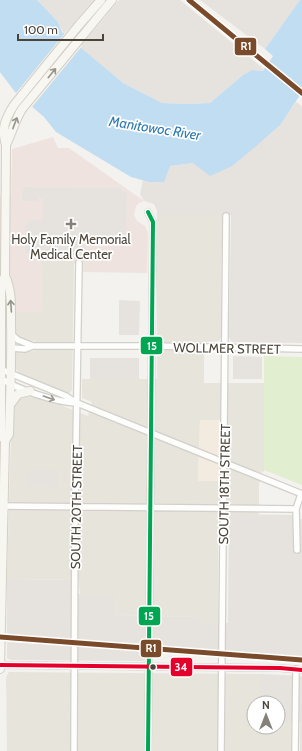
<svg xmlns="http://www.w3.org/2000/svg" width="302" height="751" viewBox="0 0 302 751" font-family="Cabin,sans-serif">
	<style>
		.residential { fill: #e7e4dc; fill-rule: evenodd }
		.commercial { fill: #f3ebdf }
		.industrial { fill: #e6e2de }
		.medical { fill: #eee3df }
		.green { fill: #e1eecf }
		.parking { fill: #e6e3df }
		.water { fill: #c0ddf1 }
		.pier { fill: #f4f2ee }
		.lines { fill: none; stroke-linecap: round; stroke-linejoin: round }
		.street-casing { stroke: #d2d0cb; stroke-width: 8 }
		.secondary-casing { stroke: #d3cfc5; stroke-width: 10 }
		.street { stroke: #fdfdfc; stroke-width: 5.5 }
		.secondary { stroke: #f7f6f1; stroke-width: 8 }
		.bus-1-casing { stroke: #fff; stroke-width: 7 }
		.bus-2-casing { stroke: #fff; stroke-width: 7 }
		.bus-1 { stroke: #00a651; stroke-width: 4 }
		.bus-2 { stroke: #e4002b; stroke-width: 4 }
		.rail-1-casing { stroke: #fff; stroke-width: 8 }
		.rail-1 { stroke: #7a4b2a; stroke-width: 5 }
		.oneway { stroke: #98948c }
		.oneway2 { stroke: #9b9791 }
		.poi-dot { fill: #868178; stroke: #fff; stroke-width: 1.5 }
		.bus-dot { fill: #4b4439; stroke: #fff; stroke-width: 1.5 }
		.labels { text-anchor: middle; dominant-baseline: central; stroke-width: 3.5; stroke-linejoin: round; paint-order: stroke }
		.poi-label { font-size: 13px; fill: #4b4439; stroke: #fff }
		.street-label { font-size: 13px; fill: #4b4439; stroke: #fff }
		.water-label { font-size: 14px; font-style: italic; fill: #2e7ab2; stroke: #fff }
		.line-badge { stroke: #fff; stroke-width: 1.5 }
		.badge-label { font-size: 11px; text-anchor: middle; font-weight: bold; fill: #fff }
	</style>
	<rect width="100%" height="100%" fill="#f4f2ee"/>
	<path class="residential" d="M157,215H222L221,337L219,341L204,342V383H264V472L262,471L259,484V515H218V623H200V617L114,615V594H80L79,580L7,579L11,431L14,405L20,396L28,395L48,400L88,416L92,402L82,398V379H157ZM200,420H228L229,481H198Z
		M41,261H74L72,390L69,394L21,374L15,368L14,364V355L16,352L35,351V341L22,340L15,335L14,312H42Z
		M9,672L260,674V703H254V727H278V722H291V751H7L6,679L7,675Z"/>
	<path class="commercial" d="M200,420H219V481H198Z"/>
	<path class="industrial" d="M37,0H96L64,34L58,22Z
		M119,0H180L264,69L263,71L252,70L243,75L210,103L187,104L162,103L123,83L79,47L97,27Z
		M200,0H300L265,49Z
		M296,102L302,106V343L233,342L231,341L229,337L231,215H157V211L154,204L144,201L140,194L143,180L149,182L170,166L193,163L281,124Z
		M229,514L292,515L294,519H302V657L7,635V579L71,580V594H114V615L201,617V623H228Z
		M7,642L146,651L145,660L143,661L11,660L7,658Z
		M260,674L302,676V751H300V722H278V703H260Z"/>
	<path class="medical" d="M53,137L58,148H69L144,201L139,203L136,206L134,215L137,221L145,226L148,233L147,273L83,272V263H75L74,264V261H41L42,312H0V197L11,196L12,149Z"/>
	<path class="green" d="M264,356L302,357V485L264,470Z"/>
	<path class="parking" d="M23,187L121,188L122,192L127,193L126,240H85L84,255L25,253V226L31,220H43V198L39,197L38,201H22Z
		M119,300L140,301L139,335H119Z
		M233,356L262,357V379H233Z
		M90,358H139V379H90Z
		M26,470H58V487L26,486Z"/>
	<path class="water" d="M0,0H37L58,22L62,32L123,83L162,103L187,104L210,103L243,75L252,70L263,71L273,56L265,49L300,0H302V92L281,124L254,148L232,166L210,176L193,163L170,166L164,182H149L131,177L56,132L44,117L15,92L0,72Z"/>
	<path class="pier" d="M65,33L82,46L32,107L16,93Z"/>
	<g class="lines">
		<defs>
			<path id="street" d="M148,212L153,222L148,751
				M11,334L18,340L33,346
				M11,348L25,349L33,346H152L302,349
				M0,369L66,396L77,403L302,494
				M0,378C19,390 55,402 77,403
				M1,506L296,509
				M297,550L296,509L301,494
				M0,665L280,668L302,670
				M74,751L75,506L79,263
				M221,751C222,573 226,395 226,216
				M295,751L296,669"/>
			<path id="secondary" d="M6,145C12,133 15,120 22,109L112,0
				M10,405L18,394L30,391
				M5,441L1,434V284L5,276
				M0,669L5,441L9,434C10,396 12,359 11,322C11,307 12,290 5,276L6,145C1,129 5,119 14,105L79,25L101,0"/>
		</defs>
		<use href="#street" class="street-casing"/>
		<use href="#secondary" class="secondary-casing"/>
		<use href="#street" class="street"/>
		<use href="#secondary" class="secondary"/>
		<defs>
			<path id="bus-1" d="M148,212L153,222L148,751"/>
			<path id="bus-2" d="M0,665L280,668L302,670"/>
		</defs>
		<use href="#bus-1" class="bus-1-casing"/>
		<use href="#bus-2" class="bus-2-casing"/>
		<use href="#bus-1" class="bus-1"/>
		<use href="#bus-2" class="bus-2"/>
		<defs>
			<path id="rail-1" d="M189,0L302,93
				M0,637L302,660"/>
		</defs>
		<use href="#rail-1" class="rail-1-casing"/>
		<use href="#rail-1" class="rail-1"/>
	</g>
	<defs><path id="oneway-shaft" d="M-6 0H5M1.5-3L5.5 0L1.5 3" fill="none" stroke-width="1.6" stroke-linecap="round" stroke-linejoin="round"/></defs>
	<g class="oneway">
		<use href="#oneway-shaft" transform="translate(52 73) rotate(-51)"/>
		<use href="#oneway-shaft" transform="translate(15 123) rotate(-69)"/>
		<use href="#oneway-shaft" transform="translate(11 306) rotate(-94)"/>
	</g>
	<use class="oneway2" href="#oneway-shaft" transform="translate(49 398) rotate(19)"/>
	<path class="poi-dot" d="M69 218h4v4h4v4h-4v4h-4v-4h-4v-4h4z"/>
	<circle class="bus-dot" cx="153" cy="667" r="3.5"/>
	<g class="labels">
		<g class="poi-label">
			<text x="71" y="239">Holy Family Memorial<tspan x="71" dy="15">Medical Center</tspan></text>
		</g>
		<g class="street-label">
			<text transform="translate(227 348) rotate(1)">WOLLMER STREET</text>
			<text transform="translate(224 484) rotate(-89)">SOUTH 18TH STREET</text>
			<text transform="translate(76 507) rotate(-89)">SOUTH 20TH STREET</text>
		</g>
		<g class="water-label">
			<text transform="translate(155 128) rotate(9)">Manitowoc River</text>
		</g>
	</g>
	<g class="line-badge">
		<rect x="234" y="37" width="23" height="19" rx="4" fill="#7a4b2a"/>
		<rect x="140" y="336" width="23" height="19" rx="4" fill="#00a651"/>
		<rect x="138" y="606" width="23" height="20" rx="4" fill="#00a651"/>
		<rect x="140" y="639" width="22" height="19" rx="4" fill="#7a4b2a"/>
		<rect x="170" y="657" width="23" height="20" rx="4" fill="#e4002b"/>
	</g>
	<g class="badge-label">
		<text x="246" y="50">R1</text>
		<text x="152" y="350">15</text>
		<text x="149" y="620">15</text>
		<text x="151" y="652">R1</text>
		<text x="181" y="671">34</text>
	</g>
	<g transform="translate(266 715)"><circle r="19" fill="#ffffff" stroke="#b7b4b0"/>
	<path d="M0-3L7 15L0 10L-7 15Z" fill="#868178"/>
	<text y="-6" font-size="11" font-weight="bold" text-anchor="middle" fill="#4b4439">N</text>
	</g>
	<path d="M18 34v6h85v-6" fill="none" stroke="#4b4439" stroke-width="2"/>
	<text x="24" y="34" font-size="12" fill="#4b4439" stroke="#ffffff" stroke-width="3" paint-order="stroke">100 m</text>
</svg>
